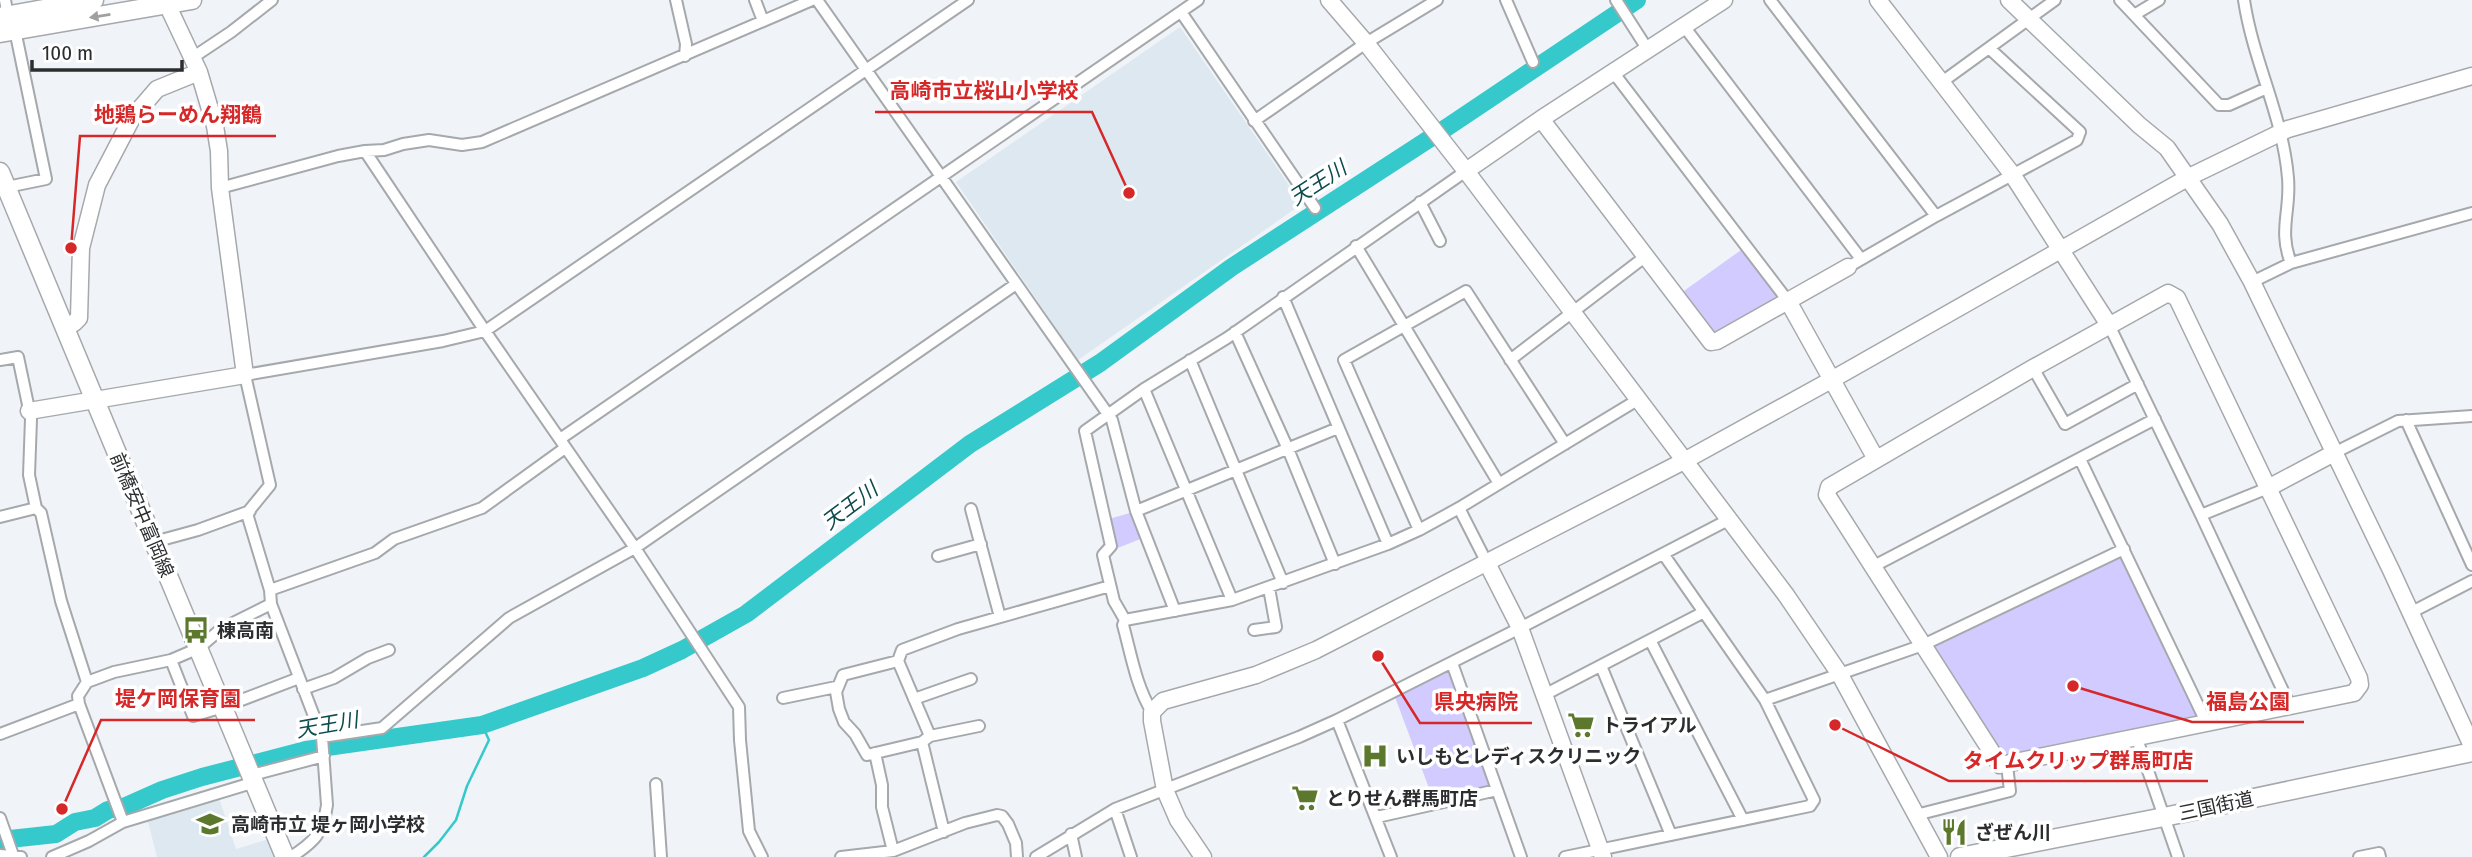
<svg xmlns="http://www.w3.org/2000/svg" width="2472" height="857" viewBox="0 0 2472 857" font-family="'Fira Sans Condensed','Noto Sans JP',sans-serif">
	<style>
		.built { fill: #dde8f1 }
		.park { fill: #d1cbff }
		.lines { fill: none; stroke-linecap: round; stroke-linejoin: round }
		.stream { stroke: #35c9cc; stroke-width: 2.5 }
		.river { stroke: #35c9cc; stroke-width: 18 }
		.street-casing { stroke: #a5a9ac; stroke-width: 14 }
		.secondary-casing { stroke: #a5a9ac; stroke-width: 19 }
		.primary-casing { stroke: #a5a9ac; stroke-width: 21 }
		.street { stroke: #fff; stroke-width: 10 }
		.secondary { stroke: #fff; stroke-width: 16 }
		.primary { stroke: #fff; stroke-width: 18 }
		.oneway { fill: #a0a0a1 }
		.labels { text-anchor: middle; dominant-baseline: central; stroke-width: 7; stroke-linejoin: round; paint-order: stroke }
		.street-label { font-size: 19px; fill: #2b2d2e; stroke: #fff }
		.poi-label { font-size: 19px; font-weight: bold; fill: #2b2d2e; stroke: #fff; text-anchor: start }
		.water-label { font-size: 21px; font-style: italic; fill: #0d4c4d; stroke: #fff }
		.leader { fill: none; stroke: #d62828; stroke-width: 2.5 }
		.callout-dot { fill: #d62828; stroke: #fff; stroke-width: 2.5 }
		.callout-label { font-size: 21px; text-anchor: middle; font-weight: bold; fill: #d62828; stroke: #fff; stroke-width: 7; stroke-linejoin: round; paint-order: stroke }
	</style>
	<rect width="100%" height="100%" fill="#f0f4f8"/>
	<path class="built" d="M1180,27L1302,204L1078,360L956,182Z
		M219,798L236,849L269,839L276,857H157L147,818L166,815Z"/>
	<path class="park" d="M1741,250L1776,295L1775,300L1715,334L1711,333L1681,293Z
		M1133,512L1143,538L1115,549L1109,519Z
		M2124,549L2207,724L2005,760L1932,648Z
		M1446,671L1452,673L1490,781L1486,788L1433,799L1395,697Z"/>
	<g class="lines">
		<path class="stream" d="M424,857L439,842L456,820L467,786L489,740L482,725"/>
		<path class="river" d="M0,840L56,834L75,822L95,818L108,810L126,806L162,790L202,777L306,750L482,725L643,668L682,650L746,614L970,444L1100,363L1232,267L1449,126L1637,0"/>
		<defs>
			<path id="street" d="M5,0L8,16
				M676,0L686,44L685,56
				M755,0L763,21
				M817,0L1112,420L1136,511L1175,611
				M1506,0L1533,62
				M1616,0L1648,50
				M1770,0L1936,216
				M2120,0L2219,105H2229L2267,88
				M2244,0C2253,61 2283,116 2288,178C2291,210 2278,231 2291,263
				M1181,12L1315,208
				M2134,15L2159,0
				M1683,25L1861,259
				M192,58L231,32L272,0
				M1613,72L1788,301
				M1942,82L2055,0
				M1254,121L1366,43L1437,0
				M365,151L485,331L635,548L739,707L740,740L749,831L762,857
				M2,188L46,179L15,30
				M220,188L338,156L365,151L384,150L403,144L429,140L462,145L482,142L812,0
				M1420,202L1440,241
				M1356,246L1498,482
				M1848,267L1936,216L2077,140L2080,132L1990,49
				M2252,282L2291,263L2472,213
				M1283,297L1388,544
				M2109,325L2201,515L2290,706
				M1235,332L1288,449L1335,564
				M0,360L18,357L31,419L29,475L36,508L0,517
				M1190,360L1283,583
				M1510,360L1646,256
				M2033,368L2065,424L2138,384
				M1144,389L1232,600
				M2406,420L2472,565
				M560,439L1198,0
				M2334,453L2398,421L2472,416
				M2080,459L2207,724
				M36,508L41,513L61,601L87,682
				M1459,508L1487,563
				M971,509L1000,617
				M1136,511L1338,428
				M2201,515L2268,488
				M1419,530L1344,360L1466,291L1565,444
				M154,542L198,530L250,511
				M938,556L981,544
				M1874,566L2155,419
				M270,590L375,553L394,539L482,508L565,448
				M2410,613L2472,581
				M1125,620L1114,601L1103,555L1111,546L1085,431L1144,389L1227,338L1466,171
				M1254,630L1276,627L1269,588
				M1650,640L1743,820
				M171,660L193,716L223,707L299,678
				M898,661L843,675L836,692L839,709L844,722L855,734L867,755L922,742
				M1452,663L1521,857
				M1601,666L1671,835
				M303,689L334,678L368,658L389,650
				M1546,694L1704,612
				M783,698L836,687
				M914,699L971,679
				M1765,700L1923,645L2124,549
				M79,704L123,822
				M1152,712C1136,686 1131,654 1123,625L1125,620L1232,600L1388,544L1419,530L1459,508L1639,399
				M1337,720L1391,857
				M0,734L79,704L78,696L87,682L114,672L171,660L199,648L221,629L271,604
				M930,736L979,726
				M322,737L382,728L509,618L635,548L1016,284
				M2137,739L2178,857
				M875,753L882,785V807L893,851
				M252,775L324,756
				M656,784L661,857
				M1115,809L1131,857
				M1916,815L2010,791L2007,765
				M1377,817L1497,790
				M0,818L13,855
				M944,832L922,742L930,736L898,661L902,650L958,629L1110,586
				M1071,834L1076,857
				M0,855L21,857
				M52,857L89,841L123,822L255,782
				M291,857C314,842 323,834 327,805L322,737L271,604L270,590L248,517V512L270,485L245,375L443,341L485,331L968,0
				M841,857L893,851L965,823L997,815L1002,816L1008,824L1016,843L1017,857
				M1036,857L1115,809L1299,737L1337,720L1520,628L1730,519
				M1565,857L1810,806L1814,800L1765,700L1664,555
				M2359,857L2379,853L2380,857"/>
			<path id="secondary" d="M1329,0L1366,43L1466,171L1786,595L1839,673L1939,857
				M1878,0L2012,174L2109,325
				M2009,0L2139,125L2167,148L2220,224L2252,282L2391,570L2472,746
				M1541,119L1711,342L1717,341L1848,267
				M1466,171L1541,119L1724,0
				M2168,293L2177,298L2359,678L2360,685L2354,693L2000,765L1827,495L1829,487L2033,368Z
				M1788,301L1876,459
				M66,328L74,323L79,318L81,248L97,185L132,118L157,89L199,72
				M29,411L245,375L220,188L219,151L215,126L199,72L165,0
				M2268,488L2334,453
				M1487,563L1520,628L1603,857
				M1203,857L1178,820L1165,790L1152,721V712L1163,701L1256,675L1316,650L1684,461L1833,379L2189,177L2288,129L2472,76"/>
			<path id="primary" d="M0,17L94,0
				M0,33L192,0
				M0,172L285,857
				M1960,857L2164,817L2472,752"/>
		</defs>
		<use href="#street" class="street-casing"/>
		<use href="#secondary" class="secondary-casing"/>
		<use href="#primary" class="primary-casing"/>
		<use href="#street" class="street"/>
		<use href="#secondary" class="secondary"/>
		<use href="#primary" class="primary"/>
	</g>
	<defs><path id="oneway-solid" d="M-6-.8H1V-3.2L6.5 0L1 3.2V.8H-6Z" transform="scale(1.75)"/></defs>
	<use class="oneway" href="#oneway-solid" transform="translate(100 16) rotate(171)"/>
	<defs>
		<symbol id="bus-bare" viewBox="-9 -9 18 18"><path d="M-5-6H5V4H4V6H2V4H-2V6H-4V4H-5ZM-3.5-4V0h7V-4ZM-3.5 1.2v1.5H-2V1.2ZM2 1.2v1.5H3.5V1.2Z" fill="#5b782c" stroke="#fff" stroke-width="2.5" paint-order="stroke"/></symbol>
		<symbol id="supermarket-bare" viewBox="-9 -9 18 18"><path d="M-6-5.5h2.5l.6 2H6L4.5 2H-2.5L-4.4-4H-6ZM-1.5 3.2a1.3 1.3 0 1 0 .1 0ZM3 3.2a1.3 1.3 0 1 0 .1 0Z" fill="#5b782c" stroke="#fff" stroke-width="2.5" paint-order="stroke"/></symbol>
		<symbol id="hospital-bare" viewBox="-9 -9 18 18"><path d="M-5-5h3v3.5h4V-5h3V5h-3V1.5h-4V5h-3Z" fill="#5b782c" stroke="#fff" stroke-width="2.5" paint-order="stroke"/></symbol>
		<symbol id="school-bare" viewBox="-9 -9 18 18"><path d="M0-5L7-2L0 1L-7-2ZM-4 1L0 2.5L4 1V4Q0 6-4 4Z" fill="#5b782c" stroke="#fff" stroke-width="2.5" paint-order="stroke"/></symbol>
		<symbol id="restaurant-bare" viewBox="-9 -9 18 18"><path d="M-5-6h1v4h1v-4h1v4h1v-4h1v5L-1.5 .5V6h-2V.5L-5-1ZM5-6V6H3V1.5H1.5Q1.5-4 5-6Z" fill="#5b782c" stroke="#fff" stroke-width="2.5" paint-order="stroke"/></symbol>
	</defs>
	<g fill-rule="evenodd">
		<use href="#bus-bare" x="177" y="611" width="38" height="38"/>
		<use href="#supermarket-bare" x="1562" y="706" width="38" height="38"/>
		<use href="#hospital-bare" x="1356" y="737" width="38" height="38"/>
		<use href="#supermarket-bare" x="1286" y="779" width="38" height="38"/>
		<use href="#school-bare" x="191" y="805" width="38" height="38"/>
		<use href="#restaurant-bare" x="1935" y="813" width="38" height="38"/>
	</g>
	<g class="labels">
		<g class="street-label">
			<text transform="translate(142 515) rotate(67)">前橋安中富岡線</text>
			<text transform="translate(2216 806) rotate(-12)">三国街道</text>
		</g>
		<g class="poi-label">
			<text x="217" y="630">棟高南</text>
			<text x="1602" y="725">トライアル</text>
			<text x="1396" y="756">いしもとレディスクリニック</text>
			<text x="1326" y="798">とりせん群馬町店</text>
			<text x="231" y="824">高崎市立 堤ヶ岡小学校</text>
			<text x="1975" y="832">ざぜん川</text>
		</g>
		<g class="water-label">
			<text transform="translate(1318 183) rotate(-33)">天王川</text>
			<text transform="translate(850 506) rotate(-37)">天王川</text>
			<text transform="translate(327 725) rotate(-10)">天王川</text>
		</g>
	</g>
	<path class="leader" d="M1129 193L1092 112H875M71 248L80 136H276M62 809L101 720H255M2073 686L2192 722H2304M1378 656L1420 723H1532M1835 725L1949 781H2208"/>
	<g class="callout-dot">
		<circle cx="1129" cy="193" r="7"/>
		<circle cx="71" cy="248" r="7"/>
		<circle cx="62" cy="809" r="7"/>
		<circle cx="2073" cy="686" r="7"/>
		<circle cx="1378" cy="656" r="7"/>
		<circle cx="1835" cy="725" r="7"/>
	</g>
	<g class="callout-label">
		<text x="984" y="98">高崎市立桜山小学校</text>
		<text x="178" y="122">地鶏らーめん翔鶴</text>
		<text x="178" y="706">堤ケ岡保育園</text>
		<text x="2248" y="709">福島公園</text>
		<text x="1476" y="709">県央病院</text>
		<text x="2078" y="768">タイムクリップ群馬町店</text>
	</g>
	<path d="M32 60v10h150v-10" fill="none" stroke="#2b2d2e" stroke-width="3.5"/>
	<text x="42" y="60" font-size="21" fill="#2b2d2e" stroke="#ffffff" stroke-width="5" paint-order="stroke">100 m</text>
</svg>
